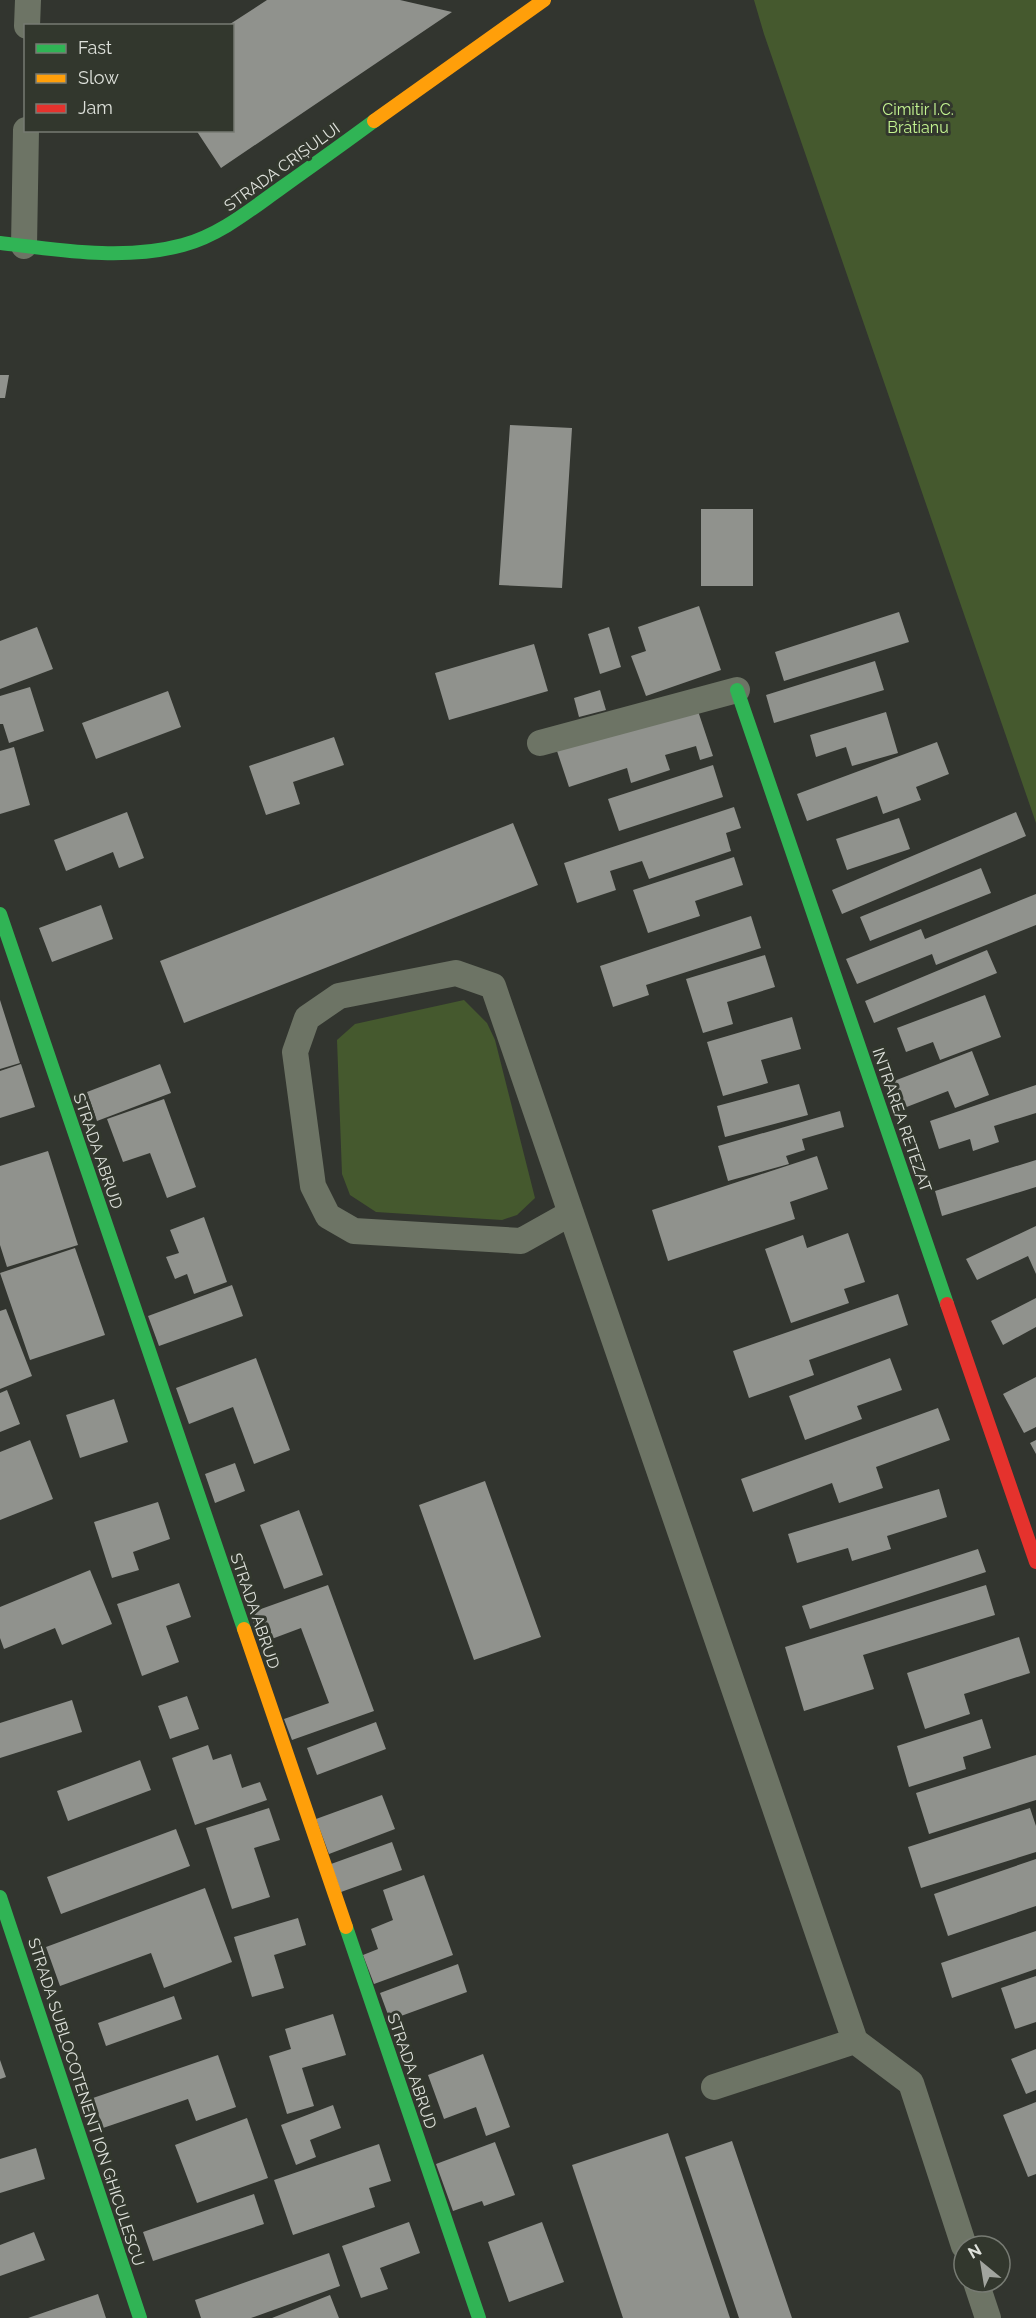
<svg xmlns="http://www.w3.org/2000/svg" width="1036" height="2318" viewBox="0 0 1036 2318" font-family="Raleway,sans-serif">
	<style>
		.green { fill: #45592e }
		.building { fill: #90928d }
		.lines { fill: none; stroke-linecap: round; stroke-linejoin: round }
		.lane { stroke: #6d7465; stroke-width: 26 }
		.fast { stroke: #30b455; stroke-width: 14 }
		.slow { stroke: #ff9f0a; stroke-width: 14 }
		.jam { stroke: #e5322d; stroke-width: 14 }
		.labels { text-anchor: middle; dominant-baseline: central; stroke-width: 6; stroke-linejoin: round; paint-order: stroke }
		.park-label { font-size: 16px; fill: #c4f491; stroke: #32372d }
		.street-label { font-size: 16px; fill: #dee1db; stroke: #32372d }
	</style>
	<rect width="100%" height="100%" fill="#32352f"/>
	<path class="green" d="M754,0H1036V823L764,34Z
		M464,1000L487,1023L495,1040L535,1198L517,1215L502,1220L376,1212L350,1195L342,1174L337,1040L355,1024Z"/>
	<path class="building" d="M267,0H400L452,12L221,168L196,130H232V26H227Z
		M0,375H9L5,398H0Z
		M510,425L572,428L562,588L499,585Z
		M701,509H753V586H701Z
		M699,606L721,670L646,696L631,656L646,651L638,627Z
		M899,612L909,642L784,681L775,652Z
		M37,627L53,669L0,689V641Z
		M609,627L621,667L600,674L588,634Z
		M534,644L548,691L449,720L435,673Z
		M875,661L884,690L774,723L766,695Z
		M30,687L44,731L9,743L3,724H0V696Z
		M600,690L606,710L579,717L574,698Z
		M168,691L181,727L96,759L82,723Z
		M696,705L713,756L700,760L696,746L665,755L670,770L631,783L627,768L569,787L557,751Z
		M886,712L898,753L852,766L846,747L816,757L810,735Z
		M334,737L344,765L293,782L300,804L266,815L249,766Z
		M937,742L949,774L916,787L921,800L883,814L877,796L807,821L797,794Z
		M14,747L30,805L0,814V751Z
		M713,765L723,797L619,831L608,799Z
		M734,807L741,828L726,833L731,851L649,879L642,861L610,871L616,890L577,903L564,863Z
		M127,812L144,858L119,868L113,852L66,871L54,840Z
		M1016,812L1026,836L842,914L832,890Z
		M899,818L910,849L847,870L836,839Z
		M513,823L538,885L184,1023L160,961Z
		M734,857L743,885L695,901L700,916L648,933L633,890Z
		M981,868L991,893L870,941L860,917Z
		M1036,894V925L936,965L932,954L857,984L846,959L921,929L925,939Z
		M101,905L113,939L52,962L39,928Z
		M751,916L761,948L646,985L649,995L613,1007L600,966Z
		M987,950L997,973L874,1023L865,1001Z
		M765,955L775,987L727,1002L733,1024L703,1033L686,979Z
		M985,995L1001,1037L940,1060L933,1042L906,1052L897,1028Z
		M0,1000L20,1063L0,1069Z
		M792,1017L801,1049L761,1060L768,1083L723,1096L707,1042Z
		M972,1051L989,1095L955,1108L948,1091L904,1108L894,1081Z
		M21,1064L35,1107L0,1118V1071Z
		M160,1064L171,1093L97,1121L87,1092Z
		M799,1084L808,1115L725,1137L717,1106Z
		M1036,1085V1113L994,1126L999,1142L973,1151L970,1139L939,1149L930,1121Z
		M164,1099L196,1187L167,1198L150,1153L123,1162L107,1119Z
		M840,1111L844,1127L802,1139L805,1150L786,1156L789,1164L728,1181L718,1146Z
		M48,1151L78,1245L7,1267L0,1245V1166Z
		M817,1156L828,1189L790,1202L795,1219L668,1261L652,1210Z
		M1036,1160V1187L942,1216L935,1191Z
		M204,1217L227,1282L194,1294L187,1274L175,1279L166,1257L179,1253L170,1230Z
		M1036,1226V1274L1028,1256L977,1280L966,1259Z
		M848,1233L865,1282L844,1289L849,1303L791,1323L765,1249L803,1235L807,1248Z
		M75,1248L105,1335L30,1360L0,1273Z
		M232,1285L243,1316L159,1346L148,1316Z
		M898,1294L908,1325L809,1360L814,1375L749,1398L733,1351Z
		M1036,1298V1327L1003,1345L991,1321Z
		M6,1309L32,1376L0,1389V1311Z
		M256,1358L290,1450L254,1464L233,1407L189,1424L176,1388Z
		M890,1358L902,1390L857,1406L862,1419L805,1440L789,1396Z
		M1036,1377V1427L1024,1433L1003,1394Z
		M7,1390L20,1424L0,1432V1393Z
		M114,1399L128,1442L80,1458L66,1415Z
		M938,1408L950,1440L876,1467L883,1488L839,1503L832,1483L753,1512L741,1479Z
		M30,1440L53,1499L0,1520V1452Z
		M1036,1440V1454L1030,1443Z
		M235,1463L245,1491L215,1503L205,1474Z
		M485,1481L541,1637L474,1660L419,1505Z
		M939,1489L947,1517L887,1536L891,1549L852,1561L848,1548L797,1563L788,1534Z
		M158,1502L170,1539L133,1552L139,1570L112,1578L94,1522Z
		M299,1510L323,1575L284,1589L260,1525Z
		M978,1549L986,1572L810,1629L802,1606Z
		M90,1570L112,1624L62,1645L55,1628L4,1649L0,1638V1607Z
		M179,1583L191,1617L166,1626L179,1662L142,1676L117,1604Z
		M328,1585L374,1711L292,1740L284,1719L329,1703L301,1628L261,1643L250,1613Z
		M986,1585L995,1615L863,1655L874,1689L804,1711L785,1647Z
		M1019,1637L1030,1673L964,1694L970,1714L925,1729L907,1673Z
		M187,1696L199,1729L170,1739L158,1706Z
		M72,1700L82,1732L0,1758V1723Z
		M982,1719L991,1748L963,1757L966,1769L909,1787L897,1746Z
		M376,1722L386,1749L317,1775L307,1748Z
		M208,1745L213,1760L231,1754L242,1788L260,1782L267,1800L195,1825L172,1758Z
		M1036,1755V1800L929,1834L916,1793Z
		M140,1760L151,1790L68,1821L57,1791Z
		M382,1795L395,1829L329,1854L316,1819Z
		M269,1808L280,1840L254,1848L270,1897L232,1909L206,1828Z
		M1030,1808L1036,1826V1852L921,1888L908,1847Z
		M176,1829L190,1866L61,1914L47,1877Z
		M392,1842L402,1870L341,1892L331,1864Z
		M1036,1859V1906L948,1936L934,1894Z
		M424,1875L453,1955L374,1984L363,1955L378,1949L371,1929L393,1920L383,1890Z
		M205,1888L232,1962L164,1988L151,1953L60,1986L46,1947Z
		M298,1918L306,1945L274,1955L284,1988L252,1997L234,1937Z
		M1036,1931V1969L952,1998L941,1963Z
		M458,1964L467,1992L390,2020L380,1993Z
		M1036,1976V2022L1015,2029L1001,1988Z
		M174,1996L182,2019L106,2046L98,2023Z
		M333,2014L346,2055L302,2068L314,2106L287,2114L269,2056L291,2049L285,2029Z
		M1036,2049V2090L1026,2094L1011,2059Z
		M483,2054L510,2127L486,2136L476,2107L444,2119L428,2075Z
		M218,2055L236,2107L196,2121L188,2099L103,2128L93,2098Z
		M0,2060L6,2077L0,2079Z
		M1036,2102V2174L1028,2177L1003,2115Z
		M333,2105L341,2128L310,2140L316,2157L296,2165L281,2125Z
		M247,2118L268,2178L197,2203L175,2145Z
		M668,2133L730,2318H623L572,2165Z
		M732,2141L792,2318H739L685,2157Z
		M495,2142L515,2195L484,2206L482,2201L453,2211L436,2164Z
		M379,2144L391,2181L369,2188L375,2207L293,2235L274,2180Z
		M36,2148L45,2179L0,2193V2159Z
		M254,2194L264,2224L153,2261L143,2232Z
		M409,2222L420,2253L380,2268L388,2289L361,2298L342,2246Z
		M542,2222L564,2282L509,2302L488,2242Z
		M34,2232L45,2260L0,2276V2245Z
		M329,2253L340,2286L251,2318H201L195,2300Z
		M98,2294L106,2318H28Z
		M330,2295L339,2318H272Z"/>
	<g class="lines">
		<path class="lane" d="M27,26L28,0
			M24,246L26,130
			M540,743L737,690
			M571,1213L521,1241L354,1231L328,1216L313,1186L295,1052L307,1018L339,996L456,973L493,986L855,2041L911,2083L964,2246
			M714,2087L855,2041
			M976,2282L988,2318"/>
		<path class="fast" d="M0,243C59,250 124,261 183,245C220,235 250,210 281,188C312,166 343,144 374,121
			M737,690L947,1304
			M0,914L244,1629
			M0,1897L140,2318
			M346,1927L479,2318"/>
		<path class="slow" d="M374,121L544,0
			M244,1629L346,1927"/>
		<path class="jam" d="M947,1304L1036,1562"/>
	</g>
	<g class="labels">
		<g class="park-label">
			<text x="918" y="109">Cimitir I.C.<tspan x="918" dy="18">Brătianu</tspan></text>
		</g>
		<g class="street-label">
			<text transform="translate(282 167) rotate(-36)">STRADA CRIȘULUI</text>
			<text transform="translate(902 1120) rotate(71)">INTRAREA RETEZAT</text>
			<text transform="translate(98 1151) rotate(71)">STRADA ABRUD</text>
			<text transform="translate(255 1611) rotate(71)">STRADA ABRUD</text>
			<text transform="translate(412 2071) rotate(71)">STRADA ABRUD</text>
			<text transform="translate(86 2102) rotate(72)">STRADA SUBLOCOTENENT ION GHICULESCU</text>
		</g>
	</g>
	<rect x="24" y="24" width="210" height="108" fill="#32372d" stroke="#777b73" stroke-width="1.5"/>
	<rect x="36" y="44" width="30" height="9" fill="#30b455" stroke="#777b73" stroke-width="1.5"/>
	<text x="78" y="54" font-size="18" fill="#dee1db">Fast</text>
	<rect x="36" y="74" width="30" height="9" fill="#ff9f0a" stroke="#777b73" stroke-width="1.5"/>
	<text x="78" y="84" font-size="18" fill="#dee1db">Slow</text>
	<rect x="36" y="104" width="30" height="9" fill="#e5322d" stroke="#777b73" stroke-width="1.5"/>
	<text x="78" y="114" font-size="18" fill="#dee1db">Jam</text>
	<g transform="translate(982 2264) rotate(330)"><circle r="28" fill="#32372d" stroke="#777b73" stroke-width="1.5"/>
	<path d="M0-4.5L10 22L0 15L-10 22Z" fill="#a2a59f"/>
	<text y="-9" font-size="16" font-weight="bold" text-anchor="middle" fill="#dee1db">N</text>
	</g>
</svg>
